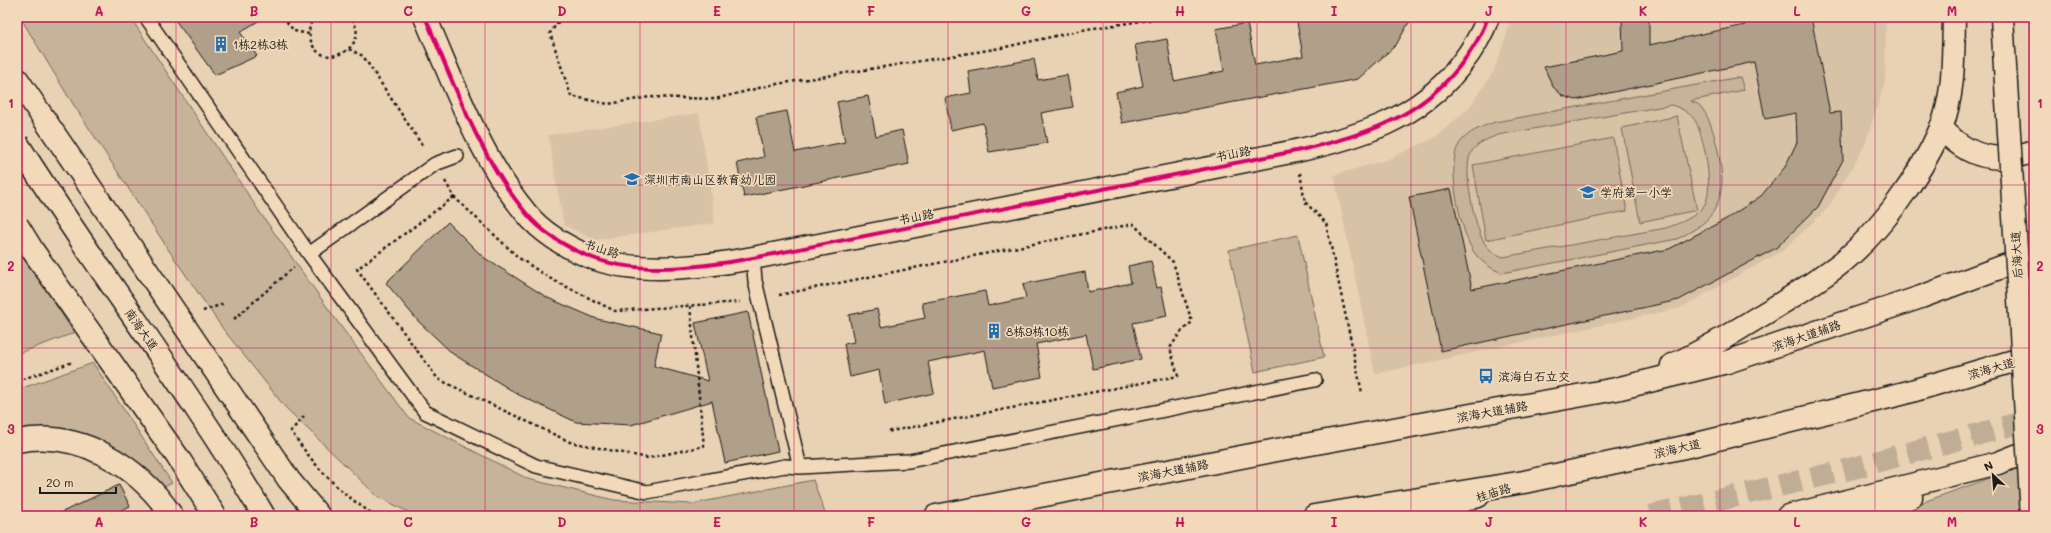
<svg xmlns="http://www.w3.org/2000/svg" width="2051" height="533" viewBox="0 0 2051 533" font-family="Mali,'LXGW WenKai TC',sans-serif">
	<style>
		.built { fill: #d8c2a6 }
		.green { fill: #c7b39a; stroke: #72685b; fill-rule: evenodd }
		.building { fill: #b09f89; stroke: #1c1c1c }
		.lines { fill: none; stroke-linecap: round; stroke-linejoin: round }
		.trunk-tunnel { stroke: #c0ad95; stroke-width: 22; stroke-dasharray: 22 11; stroke-linecap: butt }
		.service-casing { stroke: #1c1c1c; stroke-width: 16 }
		.minor-casing { stroke: #1c1c1c; stroke-width: 25 }
		.primary-casing { stroke: #1c1c1c; stroke-width: 25 }
		.trunk-casing { stroke: #1c1c1c; stroke-width: 25 }
		.path { stroke: #1c1c1c; stroke-width: 2.5; stroke-dasharray: 3 3; stroke-linecap: butt }
		.service { stroke: #f2d9b9; stroke-width: 13 }
		.minor { stroke: #f2d9b9; stroke-width: 22 }
		.primary { stroke: #f2d9b9; stroke-width: 22 }
		.trunk { stroke: #f2d9b9; stroke-width: 22 }
		.primary-bridge-casing { stroke: #1c1c1c; stroke-width: 25; stroke-linecap: butt }
		.primary-bridge { stroke: #f2d9b9; stroke-width: 22 }
		.cycleway-casing { stroke: #f2d9b9; stroke-width: 6 }
		.cycleway { stroke: #d6006c; stroke-width: 4 }
		.grid { fill: none; stroke: #c2185b; stroke-width: 1; stroke-opacity: 0.55 }
		.labels { text-anchor: middle; dominant-baseline: central; stroke-width: 3.5; stroke-linejoin: round; paint-order: stroke }
		.poi-label { font-size: 12px; fill: #1c1c1c; stroke: #f2d9b9; text-anchor: start }
		.street-label { font-size: 12px; fill: #1c1c1c; stroke: #f2d9b9 }
		.neatline { fill: none; stroke: #c2185b; stroke-width: 1.5 }
		.grid-label { font-size: 13px; text-anchor: middle; font-weight: bold; fill: #c2185b }
	</style>
	<rect width="100%" height="100%" fill="#e9d1b3"/>
	<filter id="ink" filterUnits="userSpaceOnUse"><feTurbulence type="fractalNoise" baseFrequency=".025" numOctaves="2"/><feDisplacementMap in="SourceGraphic" scale="8" xChannelSelector="R" yChannelSelector="G"/><feConvolveMatrix kernelMatrix="1 2 1 2 8 2 1 2 1" color-interpolation-filters="sRGB"/></filter>
	<g filter="url(#ink)">
		<path class="built" d="M1511,17H1886L1885,81L1865,145L1828,208L1782,251L1680,308L1375,374L1334,175L1386,160L1434,138L1469,108L1494,71L1507,33Z
			M699,113L715,223L595,240L564,225L548,135Z"/>
		<path class="green" d="M20,17H130L261,214L342,328L409,418L528,479L614,500L692,504L813,480L826,516H416L377,496L285,407L223,329L170,252L68,96Z
			M1740,77L1744,90L1690,101C1692,102 1696,103 1698,104C1713,116 1721,161 1722,179C1722,190 1719,203 1713,212C1705,225 1690,232 1677,239L1502,273C1490,268 1479,261 1472,249C1460,228 1446,165 1459,144C1467,132 1481,127 1495,122ZM1671,105C1681,108 1691,113 1696,122C1704,139 1714,187 1705,204C1697,217 1680,223 1666,228L1503,257C1496,254 1488,250 1484,242C1475,228 1462,169 1471,153C1476,143 1488,139 1498,135Z
			M1677,116L1697,210L1640,222L1622,128Z
			M1613,138L1627,211L1486,240L1473,165Z
			M1298,235L1324,357L1255,372L1229,250Z
			M17,244L74,333L17,354Z
			M93,363L172,483L164,487L137,464L17,432V390Z
			M2034,462V516H1885Z"/>
		<path class="building" d="M173,17H265L240,32L257,56L215,75Z
			M1296,17H1412L1396,45L1358,79L1122,123L1116,92L1143,86L1135,45L1167,39L1174,81L1224,71L1216,29L1247,23L1255,65L1303,56Z
			M1622,17H1649V45L1745,25V17H1811L1830,113L1841,112L1843,160L1818,207L1776,248L1679,300L1441,351L1409,197L1451,189L1472,289L1669,249L1726,219L1761,196L1785,167L1797,142L1796,113L1765,119L1754,62L1576,100L1563,96L1553,87L1544,67L1623,51Z
			M1034,59L1038,80L1067,75L1073,107L1041,113L1047,143L989,152L983,123L951,130L945,98L971,93L968,71Z
			M868,96L876,136L902,130L909,164L744,197L737,163L764,157L756,117L787,111L795,152L845,142L837,102Z
			M448,222L483,257L548,298L597,319L661,333L654,366L708,381L695,323L748,312L778,451L725,463L712,401L631,425L576,422L519,395L453,354L418,321L386,283Z
			M1151,261L1157,288L1161,287L1167,316L1133,323L1141,359L1093,369L1086,334L1036,344L1042,377L992,387L985,350L928,362L934,393L885,404L879,370L850,377L844,344L854,342L849,315L877,309L881,327L925,318L922,303L985,291L988,306L1026,298L1023,284L1085,272L1088,292L1131,283L1128,266Z
			M119,485L130,506L109,516H54Z"/>
		<g class="lines">
			<path class="trunk-tunnel" d="M1651,516L1842,471L2034,419"/>
			<defs>
				<path id="service" d="M146,17L309,254
					M457,156L435,164L309,254L425,412L536,466L647,492L785,466L800,467L909,461L1315,380
					M753,258L755,281L800,467"/>
				<path id="minor" d="M425,17C454,83 479,157 526,213C541,232 566,247 588,256C635,276 704,267 753,258L1296,151C1359,137 1417,120 1459,67C1471,52 1482,35 1488,17"/>
				<path id="primary" d="M17,79L289,480L319,516
					M1941,127C1966,157 1997,165 2034,151
					M1672,365C1702,352 1729,335 1757,318C1784,302 1811,285 1836,267C1878,235 1920,177 1941,128C1955,93 1953,53 1954,17
					M17,441C79,429 138,465 172,516
					M936,516L1277,450L1616,389L1727,362L1921,297L2034,255
					M1415,516L1478,496
					M1788,516L1998,463L2034,449
					M1862,516L1911,497"/>
				<path id="trunk" d="M1314,516L1524,482L1689,446L1905,393L2034,355"/>
			</defs>
			<use href="#service" class="service-casing"/>
			<use href="#minor" class="minor-casing"/>
			<use href="#primary" class="primary-casing"/>
			<use href="#trunk" class="trunk-casing"/>
			<path class="path" d="M283,17L294,31L309,34
				M315,17C310,22 308,30 310,37C317,76 376,47 350,17
				M562,17L550,33L571,96L608,104L649,97L715,99L771,85L1001,48L1087,29L1169,17
				M349,49L363,56L424,148
				M1300,173L1305,202L1326,223L1362,393
				M445,181L454,197L519,258L551,279L615,311L740,302
				M454,197L357,269L438,379L570,442L648,458L704,446L690,306
				M779,295L1133,224L1173,262L1192,322L1180,333L1170,348L1178,376L886,432
				M203,311L223,304
				M234,319L294,267
				M17,381L73,362
				M304,416L291,431C315,467 339,493 376,516"/>
			<use href="#service" class="service"/>
			<use href="#minor" class="minor"/>
			<use href="#primary" class="primary"/>
			<use href="#trunk" class="trunk"/>
			<defs>
				<path id="primary-bridge" d="M2002,17L2032,516
					M17,143C97,270 188,388 264,516
					M17,225L33,251L177,456L215,516"/>
			</defs>
			<use href="#primary-bridge" class="primary-bridge-casing"/>
			<use href="#primary-bridge" class="primary-bridge"/>
			<defs>
				<path id="cycleway" d="M425,17C454,83 479,157 526,213C541,232 566,247 588,256C635,276 704,267 753,258L1296,151C1359,137 1417,120 1459,67C1471,52 1482,35 1488,17"/>
			</defs>
			<use href="#cycleway" class="cycleway-casing"/>
			<use href="#cycleway" class="cycleway"/>
		</g>
	</g>
	<path class="grid" d="M176,17V516M331,17V516M485,17V516M640,17V516M794,17V516M948,17V516M1103,17V516M1257,17V516M1411,17V516M1566,17V516M1720,17V516M1875,17V516M17,185H2034M17,348H2034"/>
	<defs>
		<symbol id="building-bare" viewBox="-9 -9 18 18"><path d="M-4-6H4V6H1V3H-1V6H-4ZM-2.5-4.3h1.7v1.8h-1.7ZM.8-4.3h1.7v1.8H.8ZM-2.5-1h1.7V.8h-1.7ZM.8-1h1.7V.8H.8Z" fill="#1f6fb2" stroke="#f2d9b9" stroke-width="2.5" paint-order="stroke"/></symbol>
		<symbol id="school-bare" viewBox="-9 -9 18 18"><path d="M0-5L7-2L0 1L-7-2ZM-4 1L0 2.5L4 1V4Q0 6-4 4Z" fill="#1f6fb2" stroke="#f2d9b9" stroke-width="2.5" paint-order="stroke"/></symbol>
		<symbol id="bus-bare" viewBox="-9 -9 18 18"><path d="M-5-6H5V4H4V6H2V4H-2V6H-4V4H-5ZM-3.5-4V0h7V-4ZM-3.5 1.2v1.5H-2V1.2ZM2 1.2v1.5H3.5V1.2Z" fill="#1f6fb2" stroke="#f2d9b9" stroke-width="2.5" paint-order="stroke"/></symbol>
	</defs>
	<g fill-rule="evenodd">
		<use href="#building-bare" x="210" y="33" width="22" height="22"/>
		<use href="#school-bare" x="621" y="168" width="22" height="22"/>
		<use href="#school-bare" x="1577" y="181" width="22" height="22"/>
		<use href="#building-bare" x="983" y="320" width="22" height="22"/>
		<use href="#bus-bare" x="1475" y="365" width="22" height="22"/>
	</g>
	<g class="labels">
		<g class="poi-label">
			<text x="233" y="44">1栋2栋3栋</text>
			<text x="644" y="179">深圳市南山区教育幼儿园</text>
			<text x="1600" y="192">学府第一小学</text>
			<text x="1006" y="331">8栋9栋10栋</text>
			<text x="1498" y="376">滨海白石立交</text>
		</g>
		<g class="street-label">
			<text transform="translate(1233 153) rotate(-11)">书山路</text>
			<text transform="translate(916 216) rotate(-11)">书山路</text>
			<text transform="translate(602 248) rotate(18)">书山路</text>
			<text transform="translate(2016 255) rotate(-93)">后海大道</text>
			<text transform="translate(142 329) rotate(55)">南海大道</text>
			<text transform="translate(1806 335) rotate(-19)">滨海大道辅路</text>
			<text transform="translate(1991 368) rotate(-16)">滨海大道</text>
			<text transform="translate(1492 411) rotate(-10)">滨海大道辅路</text>
			<text transform="translate(1677 448) rotate(-13)">滨海大道</text>
			<text transform="translate(1173 470) rotate(-11)">滨海大道辅路</text>
			<text transform="translate(1493 492) rotate(-17)">桂庙路</text>
		</g>
	</g>
	<rect width="2051" height="533" fill="none" stroke="#f2d9b9" stroke-width="44"/>
	<g transform="translate(1993 475) rotate(334)" stroke="#f2d9b9" stroke-width="3" paint-order="stroke">
	<path d="M0-3L7 15L0 10L-7 15Z" fill="#1c1c1c"/>
	<text y="-6" font-size="11" font-weight="bold" text-anchor="middle" fill="#1c1c1c">N</text>
	</g>
	<path d="M40 487v6h76v-6" fill="none" stroke="#1c1c1c" stroke-width="2"/>
	<text x="46" y="487" font-size="12" fill="#1c1c1c" stroke="#f2d9b9" stroke-width="3" paint-order="stroke">20 m</text>
	<rect x="22" y="22" width="2007" height="489" class="neatline"/>
	<g class="grid-label">
		<text x="99" y="16">A</text>
		<text x="254" y="16">B</text>
		<text x="408" y="16">C</text>
		<text x="562" y="16">D</text>
		<text x="717" y="16">E</text>
		<text x="871" y="16">F</text>
		<text x="1026" y="16">G</text>
		<text x="1180" y="16">H</text>
		<text x="1334" y="16">I</text>
		<text x="1489" y="16">J</text>
		<text x="1643" y="16">K</text>
		<text x="1797" y="16">L</text>
		<text x="1952" y="16">M</text>
		<text x="11" y="108">1</text>
		<text x="2040" y="108">1</text>
		<text x="11" y="271">2</text>
		<text x="2040" y="271">2</text>
		<text x="11" y="434">3</text>
		<text x="2040" y="434">3</text>
		<text x="99" y="527">A</text>
		<text x="254" y="527">B</text>
		<text x="408" y="527">C</text>
		<text x="562" y="527">D</text>
		<text x="717" y="527">E</text>
		<text x="871" y="527">F</text>
		<text x="1026" y="527">G</text>
		<text x="1180" y="527">H</text>
		<text x="1334" y="527">I</text>
		<text x="1489" y="527">J</text>
		<text x="1643" y="527">K</text>
		<text x="1797" y="527">L</text>
		<text x="1952" y="527">M</text>
	</g>
</svg>
